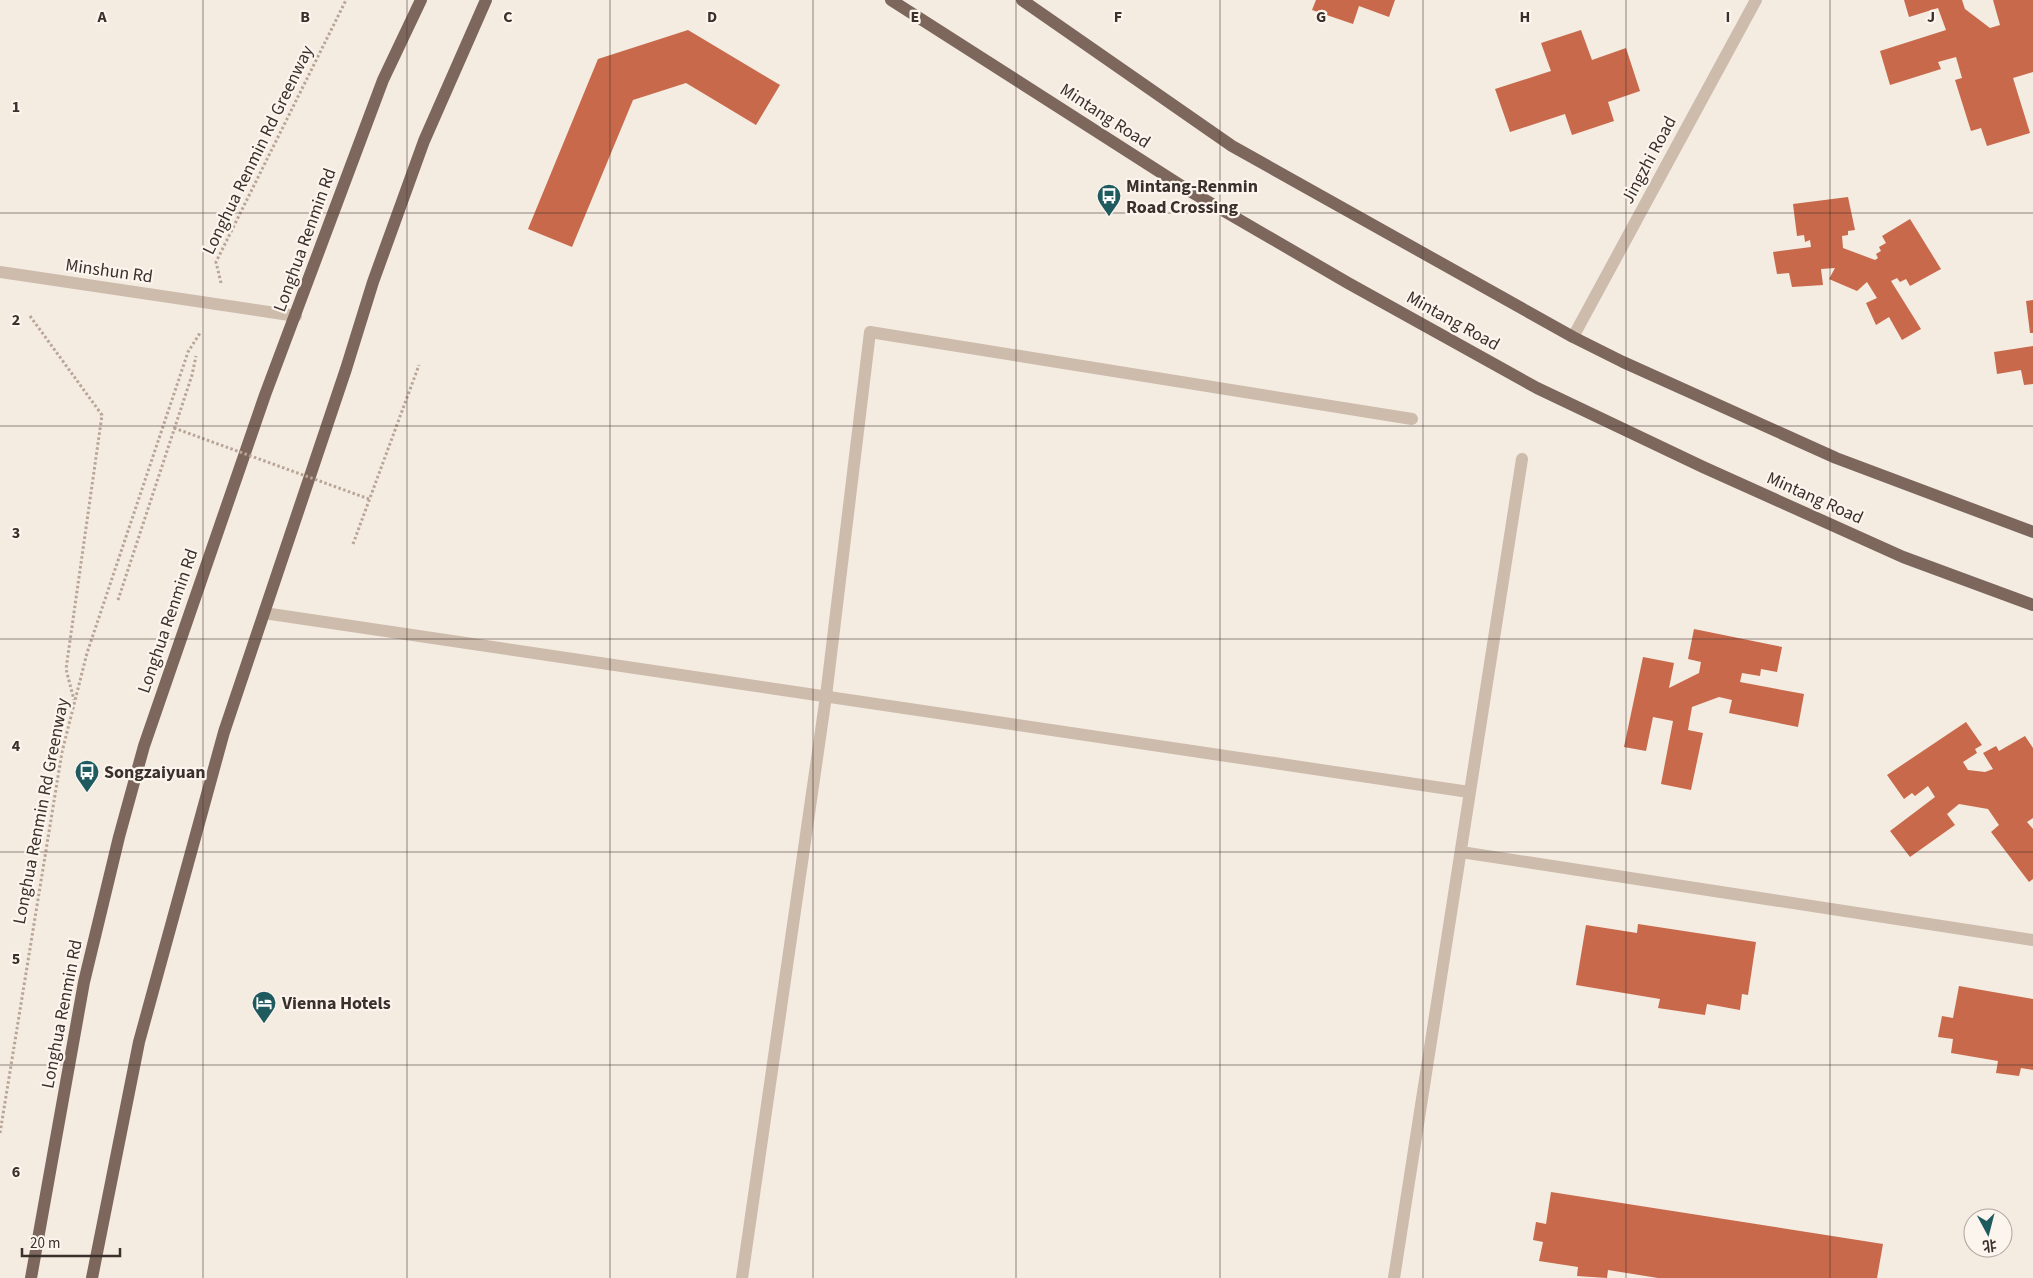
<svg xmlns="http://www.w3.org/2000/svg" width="2033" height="1278" viewBox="0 0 2033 1278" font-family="'Source Sans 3','Noto Sans SC',sans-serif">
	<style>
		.building { fill: #c8694b }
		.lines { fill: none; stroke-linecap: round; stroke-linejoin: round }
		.path { stroke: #b9a596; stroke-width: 3; stroke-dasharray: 2.5 2.5; stroke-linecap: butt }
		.minor { stroke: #cdbbac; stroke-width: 12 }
		.major { stroke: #7d675c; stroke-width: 12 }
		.path-bridge { stroke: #b9a596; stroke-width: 3; stroke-dasharray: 2.5 2.5; stroke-linecap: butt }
		.grid { fill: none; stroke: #3b302b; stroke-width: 1; stroke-opacity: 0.55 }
		.labels { text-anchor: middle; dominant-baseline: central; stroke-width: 4.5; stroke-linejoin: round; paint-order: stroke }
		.street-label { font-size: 18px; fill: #3b302b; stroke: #fbf5ee }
		.poi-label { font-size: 18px; font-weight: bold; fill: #3b302b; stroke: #fbf5ee; text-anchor: start }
		.grid-label { font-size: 16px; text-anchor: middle; font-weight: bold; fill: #3b302b; stroke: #fbf5ee; stroke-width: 4.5; stroke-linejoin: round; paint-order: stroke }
	</style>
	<rect width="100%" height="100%" fill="#f4ebe1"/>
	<path class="building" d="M1316,0H1395L1389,17L1359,6L1353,24L1312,10Z
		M1904,0H1962L1965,9L1990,28L2000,25L1993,0H2033V72L2013,78L2030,133L1987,146L1981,128L1971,131L1955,80L1962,78L1956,57L1938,62L1941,69L1890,85L1880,51L1946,30L1938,8L1909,17Z
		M688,30L780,85L756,125L686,83L633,100L572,247L528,229L598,59Z
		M1581,30L1592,60L1626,48L1640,91L1608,102L1614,121L1572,135L1565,114L1510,132L1495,89L1551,71L1541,43Z
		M1848,197L1855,230L1848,231V235L1842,236L1843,248L1875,260L1878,258L1876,254L1881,251L1879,247L1886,243L1882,236L1910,219L1941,269L1910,286L1906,279L1900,282L1897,278L1891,281L1921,329L1902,340L1889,317L1876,325L1866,303L1877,298L1867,282L1857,291L1829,279L1835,268L1821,269L1823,285L1792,287L1789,273L1777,274L1773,252L1811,247L1810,240L1805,242L1804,235L1797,236L1793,204Z
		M2033,300V333H2030L2026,301Z
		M2033,346V384L2024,385L2021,370L1997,374L1994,352Z
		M1694,629L1782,647L1777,672L1761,669L1760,676L1742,673L1740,682L1804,694L1798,727L1729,713L1732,700L1719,697L1692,707L1688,730L1703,733L1691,790L1661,784L1673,721L1653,717L1646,751L1624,747L1643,657L1674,663L1669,688L1699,673L1701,662L1688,659Z
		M1966,722L1982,745L1975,749L1977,753L1963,762L1968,770L1985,772L1993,769L1983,753L1996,746L1999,751L2025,736L2033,748V818L2027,822L2033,829V879L2029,882L1991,832L1999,825L1988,809L1959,804L1947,814L1955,825L1910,857L1890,831L1935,797L1928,786L1915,796L1912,793L1904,799L1887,775Z
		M1638,924L1756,942L1748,995L1742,994L1740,1010L1707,1004L1705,1015L1658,1008L1660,999L1576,985L1586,925L1637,933Z
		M1959,986L2033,999V1070L2021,1068L2019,1076L1996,1073L1998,1061L1951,1053L1953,1039L1938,1037L1942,1016L1953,1018Z
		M1551,1192L1883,1244L1877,1278H1658L1608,1270L1607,1278L1577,1276L1578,1267L1539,1261L1543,1242L1533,1240L1536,1222L1546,1224Z"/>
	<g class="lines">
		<path class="path" d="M221,283L216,262L346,0
			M30,316L102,415L66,669L74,700
			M353,544L419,365
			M118,600L192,375L196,356
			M0,1133L62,752L87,653L188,352L200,333"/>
		<path class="minor" d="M0,272L296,316
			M1573,337L1756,0
			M264,613L1469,792
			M1461,852L2033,940
			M742,1278L826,696L870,332L1412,419
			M1394,1278L1522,459"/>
		<path class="major" d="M891,0L1188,190L1348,283L1537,388L1703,467L1903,557L2033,605
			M1022,0L1232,146L1573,337L1623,362L1836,458L2033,532
			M31,1278L84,982L119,837L144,746L265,395L383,80L421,0
			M92,1278L139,1042L224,732L346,369L373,282L424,141L486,0"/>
		<path class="path-bridge" d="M174,428L369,499"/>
	</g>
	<path class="grid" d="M203,0V1278M407,0V1278M610,0V1278M813,0V1278M1016,0V1278M1220,0V1278M1423,0V1278M1626,0V1278M1830,0V1278M0,213H2033M0,426H2033M0,639H2033M0,852H2033M0,1065H2033"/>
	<defs>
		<symbol id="bus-pin" viewBox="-11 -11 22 30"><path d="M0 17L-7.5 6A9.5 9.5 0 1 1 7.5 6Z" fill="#1f5a5e" stroke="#fbf5ee"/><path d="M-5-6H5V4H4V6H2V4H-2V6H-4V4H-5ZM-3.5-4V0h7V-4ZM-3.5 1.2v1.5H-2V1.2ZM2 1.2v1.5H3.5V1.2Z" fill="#fff"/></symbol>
		<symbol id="hotel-pin" viewBox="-11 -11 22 30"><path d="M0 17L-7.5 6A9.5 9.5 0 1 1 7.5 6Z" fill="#1f5a5e" stroke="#fbf5ee"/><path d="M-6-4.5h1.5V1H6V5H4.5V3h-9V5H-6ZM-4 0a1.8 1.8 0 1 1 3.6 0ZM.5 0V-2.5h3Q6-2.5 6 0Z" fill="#fff"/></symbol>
	</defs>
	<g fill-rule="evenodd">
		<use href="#bus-pin" x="1095" y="182" width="28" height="38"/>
		<use href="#bus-pin" x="73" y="758" width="28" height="38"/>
		<use href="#hotel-pin" x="250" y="989" width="28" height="38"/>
	</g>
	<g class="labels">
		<g class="street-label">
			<text transform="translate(1105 116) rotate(33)">Mintang Road</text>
			<text transform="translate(258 150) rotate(-64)">Longhua Renmin Rd Greenway</text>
			<text transform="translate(1649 160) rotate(-62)">Jingzhi Road</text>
			<text transform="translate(305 240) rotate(-70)">Longhua Renmin Rd</text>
			<text transform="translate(109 271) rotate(8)">Minshun Rd</text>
			<text transform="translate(1453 321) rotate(29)">Mintang Road</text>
			<text transform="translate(1815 498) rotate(24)">Mintang Road</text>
			<text transform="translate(168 621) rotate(-71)">Longhua Renmin Rd</text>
			<text transform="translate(41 811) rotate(-79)">Longhua Renmin Rd Greenway</text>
			<text transform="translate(62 1014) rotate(-79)">Longhua Renmin Rd</text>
		</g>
		<g class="poi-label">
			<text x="1126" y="186">Mintang-Renmin<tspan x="1126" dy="21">Road Crossing</tspan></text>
			<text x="104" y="772">Songzaiyuan</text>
			<text x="282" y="1003">Vienna Hotels</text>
		</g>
	</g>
	<g class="grid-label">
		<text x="102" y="22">A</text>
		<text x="305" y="22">B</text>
		<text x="508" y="22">C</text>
		<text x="712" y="22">D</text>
		<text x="915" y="22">E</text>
		<text x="1118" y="22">F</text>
		<text x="1321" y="22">G</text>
		<text x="1525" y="22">H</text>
		<text x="1728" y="22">I</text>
		<text x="1931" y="22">J</text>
		<text x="16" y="112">1</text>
		<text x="16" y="325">2</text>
		<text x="16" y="538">3</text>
		<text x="16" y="751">4</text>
		<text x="16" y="964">5</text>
		<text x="16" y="1177">6</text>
	</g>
	<g transform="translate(1988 1233) rotate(173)"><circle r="24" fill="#fbf5ee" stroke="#aea6a0"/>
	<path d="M0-4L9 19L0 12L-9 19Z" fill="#1f5a5e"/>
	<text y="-8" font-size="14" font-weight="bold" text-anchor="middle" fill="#3b302b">北</text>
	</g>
	<path d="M22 1248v8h98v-8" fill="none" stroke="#3b302b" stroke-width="2.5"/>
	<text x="30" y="1248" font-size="15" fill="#3b302b" stroke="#fbf5ee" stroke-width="4" paint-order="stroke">20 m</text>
</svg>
